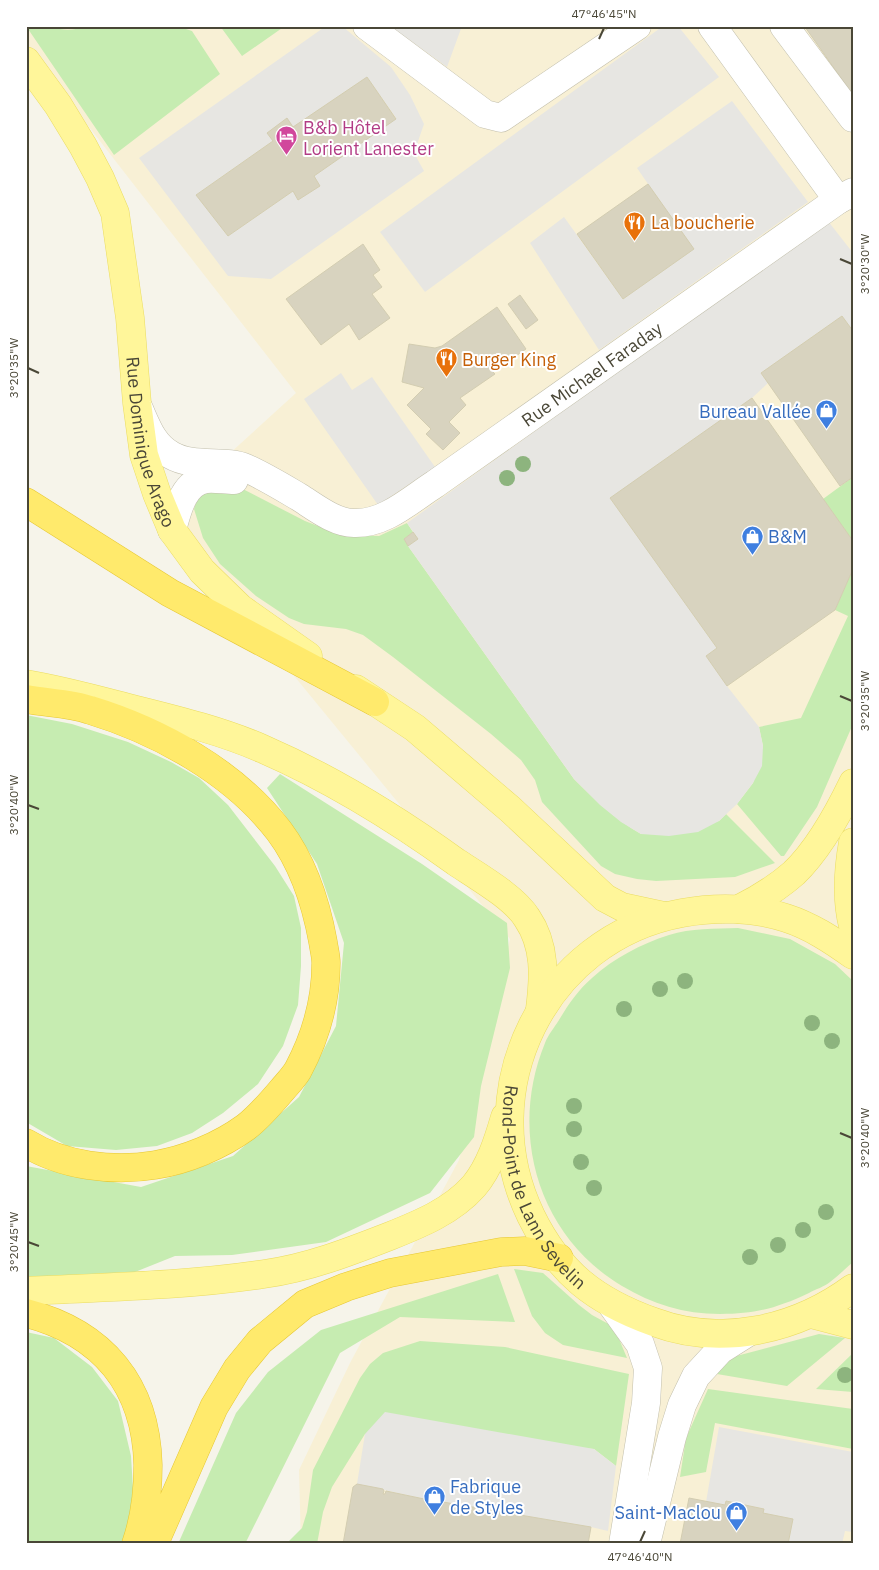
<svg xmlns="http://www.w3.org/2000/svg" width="879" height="1570" viewBox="0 0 879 1570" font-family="'IBM Plex Sans',sans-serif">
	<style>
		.commercial { fill: #f8f0d5 }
		.green { fill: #c6ecb1 }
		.parking { fill: #e7e6e2; fill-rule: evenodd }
		.building { fill: #d8d3bf; stroke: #d3cdb1 }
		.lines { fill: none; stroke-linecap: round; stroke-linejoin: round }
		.minor-casing { stroke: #c2bfac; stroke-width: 29 }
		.major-casing { stroke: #eadc63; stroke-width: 29 }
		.highway-casing { stroke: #e6c734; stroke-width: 29 }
		.minor { stroke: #fff; stroke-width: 28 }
		.major { stroke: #fff69a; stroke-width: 28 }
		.highway { stroke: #ffea6c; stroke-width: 28 }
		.tree { fill: #8db47e }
		.ticks { fill: none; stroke: #4a4737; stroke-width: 2 }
		.labels { text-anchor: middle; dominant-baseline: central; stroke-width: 4; stroke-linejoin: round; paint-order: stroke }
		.hotel-label { font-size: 18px; fill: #b23c85; stroke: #fff; text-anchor: start }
		.food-label { font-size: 18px; fill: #c56008; stroke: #fff; text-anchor: start }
		.street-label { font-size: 18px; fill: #4a4737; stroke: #fff }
		.shop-label { font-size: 18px; fill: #366cbe; stroke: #fff; text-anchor: end }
		.neatline { fill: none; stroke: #4a4737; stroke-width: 2 }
		.ticks-label { font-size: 12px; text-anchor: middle; fill: #4a4737 }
	</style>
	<rect width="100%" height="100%" fill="#f6f4ea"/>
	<path class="commercial" d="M26,26H853V1544H301L299,1470L350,1363L459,1160L510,939L162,515L296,393L26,46Z"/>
	<path class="green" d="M26,26H53C63,32 76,30 86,26H177L192,31L220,74L114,155Z
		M220,26H285L242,56Z
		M853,477V541L823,499Z
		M235,485L305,521L328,530L352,535L379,536L407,523L413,532L404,539L408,546L574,779C595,800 615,819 641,834L719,821L726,814L775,863L735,877L656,881L637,879L615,874L601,866L542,802L535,780L521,760L491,734L393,657L363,635L346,629L304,624L289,618L256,596L220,564L203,538L194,509L197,499L204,491Z
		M853,569V724L817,807L784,856H781L737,804L753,783L763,746L759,727L801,718L848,616L835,610Z
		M26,715L72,724L128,742L171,762L199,778L228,805L275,866L294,896L301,928V966L298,1005L283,1046L258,1084L223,1113L192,1133L157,1146L116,1150L67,1146L26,1122Z
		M280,774L422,864L507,923L510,968L481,1086L474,1137L430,1193L326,1242L232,1255L175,1256L130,1274L26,1278V1166L141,1187L233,1156L299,1097L336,1026L344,943L317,864L267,788Z
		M738,928L790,939L835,964L853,981V1262C845,1269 838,1276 830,1282C824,1287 816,1289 809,1293C777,1308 756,1314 720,1314C684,1314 652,1304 622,1286C538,1236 508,1133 545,1043C548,1035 554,1028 559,1020C568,1005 578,990 592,978C614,958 641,944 669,935C691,928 715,929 738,928Z
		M514,1269L543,1273L579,1305L592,1315L614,1327L627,1358L563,1345L545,1333L532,1316Z
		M498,1274L515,1322L400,1317L340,1353L245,1544H178L236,1413L268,1372L321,1330Z
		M26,1332L54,1338L92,1367L118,1401L131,1456L134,1505L124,1544H26Z
		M819,1334L845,1338L787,1386L711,1373L725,1359Z
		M420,1341L505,1347L629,1374L616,1466L594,1449L365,1434L332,1487L323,1512L317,1544H286L302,1528L307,1512L313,1470L360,1378L370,1364L383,1353Z
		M853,1353V1392L816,1389Z
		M708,1389L853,1409V1449L715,1423L706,1472L680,1477L686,1438Z"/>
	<path class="parking" d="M326,26H342L391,67L410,95L424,124L414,153L424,171L271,279L228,276L139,158ZM367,77L396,118L314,176L320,186L298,200L293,191L228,236L196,195L273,141L267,133L286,119L293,127Z
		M390,26H462L447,67Z
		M663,26H678L719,77L425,292L380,232Z
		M732,101L808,202L599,350L530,243L564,217L623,299L693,249L637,168Z
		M828,221L853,253V331L842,316L761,373L768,383L752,398L611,498L717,648L706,656L727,686L759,727L763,746L762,766L753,783L737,804L719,821L698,832L669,836L641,834L621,822L600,805L574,779L408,546L418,539L407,523Z
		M341,373L352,390L372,377L435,467L378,505L304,399Z
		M385,1412L594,1449L616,1466L608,1531L591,1527L429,1500L357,1484L365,1434Z
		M719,1427L853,1452V1532L845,1531L842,1544H788L793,1519L763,1513L764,1509L726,1501L725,1505L706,1502Z"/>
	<path class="building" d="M806,26H853V95L805,27Z
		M367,77L396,119L314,176L320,186L298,200L293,191L228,236L196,195L273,141L267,133L287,118L293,127Z
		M648,184L694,249L623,299L577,234Z
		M363,244L380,270L373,275L382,287L372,294L390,318L359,340L349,324L321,345L286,299Z
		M520,295L538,320L526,329L508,304Z
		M497,307L526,349L493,372L495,374L460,398L466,405L449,422L460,433L443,450L426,434L431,429L407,405L424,388L402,382L409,344L435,348L442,346Z
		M842,316L853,331V477L840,486L761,373Z
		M752,398L853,541V569L835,610L727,686L706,656L717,648L610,498Z
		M413,532L418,539L408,546L404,539Z
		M357,1484L383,1489L384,1491L383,1494H385L386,1491L429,1500L428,1502L430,1503L431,1500L591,1527L588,1544H343L353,1487Z
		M689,1498L725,1505L726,1501L764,1509L763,1513L793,1519L788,1544H680Z"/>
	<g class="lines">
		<defs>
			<g id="minor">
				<path d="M367,26L485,114L501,118L637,26"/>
				<path d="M712,26L838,200"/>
				<path d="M784,26L853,118"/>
				<path id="s1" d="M139,409C147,427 153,445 171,455C193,468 225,459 246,468C264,476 282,487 299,497C315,507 335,523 354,523C385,524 410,500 435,484L838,200L853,192"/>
				<path d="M172,530C177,512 183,482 206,479C215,478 225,480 234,480"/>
				<path d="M612,1305L640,1344L648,1368L646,1403L623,1544"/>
				<path d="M646,1544L672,1437L682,1405L696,1376L720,1350L747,1333"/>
			</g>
			<g id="major">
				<path id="s2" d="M26,61L58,105L83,146L100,178L115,213L130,318L137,403L144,455L157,494L172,530L202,571L240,608L308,656"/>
				<path d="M26,684C62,690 98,700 133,709C177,720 222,731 263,749C332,779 395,818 456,862C477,876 514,897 527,918C546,946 544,977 540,1009"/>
				<path d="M356,689L415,728L510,809L605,898L622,907L664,916"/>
				<path d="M853,842C848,870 846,899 853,926"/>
				<path d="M739,909C759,899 777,888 794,873C817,851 839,812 853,783"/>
				<path id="s3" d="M853,955C832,940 811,926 786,918C754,907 714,907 682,913C544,938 470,1090 531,1216C559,1273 595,1301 654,1322C721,1347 796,1330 853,1288"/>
				<path d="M26,1291C105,1287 185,1286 264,1274C308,1268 349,1252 390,1236C420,1224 452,1211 474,1186C490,1167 498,1141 505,1117"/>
				<path d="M811,1314L853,1325"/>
			</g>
			<path id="highway" d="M26,502L170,593L375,702
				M26,699C47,703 70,703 90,710C159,731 234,772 279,831C303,863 316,903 323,942C324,949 326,956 326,963C326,1000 315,1038 298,1070C294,1077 287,1084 282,1090C271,1103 259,1117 246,1127C220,1146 186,1160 155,1165C113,1172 63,1166 26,1143
				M26,1313C103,1333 146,1385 148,1465C148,1492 145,1518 136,1544
				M154,1544L214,1407L237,1369L260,1341L305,1304L346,1287L390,1273L501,1252L525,1251L559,1258"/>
		</defs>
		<use href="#minor" class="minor-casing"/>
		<use href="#major" class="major-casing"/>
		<use href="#highway" class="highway-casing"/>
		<use href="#minor" class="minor"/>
		<use href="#major" class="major"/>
		<use href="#highway" class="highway"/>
	</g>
	<g class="tree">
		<circle cx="523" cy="464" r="8"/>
		<circle cx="507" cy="478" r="8"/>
		<circle cx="685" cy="981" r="8"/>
		<circle cx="660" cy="989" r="8"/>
		<circle cx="624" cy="1009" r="8"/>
		<circle cx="812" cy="1023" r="8"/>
		<circle cx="832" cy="1041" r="8"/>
		<circle cx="574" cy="1106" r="8"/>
		<circle cx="574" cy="1129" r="8"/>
		<circle cx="581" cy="1162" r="8"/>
		<circle cx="594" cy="1188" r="8"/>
		<circle cx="826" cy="1212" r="8"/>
		<circle cx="803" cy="1230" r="8"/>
		<circle cx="778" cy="1245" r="8"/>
		<circle cx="750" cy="1257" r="8"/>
		<circle cx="845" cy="1375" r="8"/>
	</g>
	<path class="ticks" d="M599,39L604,28M840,259L852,264M28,368L39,373M840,696L852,701M28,805L39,809M840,1133L852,1138M28,1242L39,1246M640,1542L645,1531"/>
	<defs>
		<symbol id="hotel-pin" viewBox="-11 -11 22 30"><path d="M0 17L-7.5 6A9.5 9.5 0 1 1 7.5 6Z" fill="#d1479c" stroke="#fff"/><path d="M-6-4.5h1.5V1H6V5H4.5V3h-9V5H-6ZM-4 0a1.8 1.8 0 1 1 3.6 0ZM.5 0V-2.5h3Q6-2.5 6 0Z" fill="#fff"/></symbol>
		<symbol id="restaurant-pin" viewBox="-11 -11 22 30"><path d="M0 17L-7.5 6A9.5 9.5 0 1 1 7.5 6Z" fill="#e8710a" stroke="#fff"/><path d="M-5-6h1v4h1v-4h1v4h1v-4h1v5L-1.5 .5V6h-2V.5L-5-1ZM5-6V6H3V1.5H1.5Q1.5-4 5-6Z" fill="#fff"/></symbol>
		<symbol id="shop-pin" viewBox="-11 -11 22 30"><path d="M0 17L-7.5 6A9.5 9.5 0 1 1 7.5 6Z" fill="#3f7fe0" stroke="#fff"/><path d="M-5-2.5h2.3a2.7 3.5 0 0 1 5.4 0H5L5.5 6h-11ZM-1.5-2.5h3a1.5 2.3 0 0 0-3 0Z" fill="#fff"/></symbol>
	</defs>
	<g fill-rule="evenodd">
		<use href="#hotel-pin" x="274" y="124" width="25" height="34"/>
		<use href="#restaurant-pin" x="622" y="210" width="25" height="34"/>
		<use href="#restaurant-pin" x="434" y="346" width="25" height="34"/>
		<use href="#shop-pin" x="814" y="398" width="25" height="34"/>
		<use href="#shop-pin" x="740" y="524" width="25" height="34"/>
		<use href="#shop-pin" x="422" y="1484" width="25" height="34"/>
		<use href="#shop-pin" x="724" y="1500" width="25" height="34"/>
	</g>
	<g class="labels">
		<g class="hotel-label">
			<text x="303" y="127">B&amp;b Hôtel<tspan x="303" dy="21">Lorient Lanester</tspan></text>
		</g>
		<g class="food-label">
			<text x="651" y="222">La boucherie</text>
			<text x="462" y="359">Burger King</text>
		</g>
		<g class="street-label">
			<text stroke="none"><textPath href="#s1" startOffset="539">Rue Michael Faraday</textPath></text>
			<text stroke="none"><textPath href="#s2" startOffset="409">Rue Dominique Arago</textPath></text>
			<text stroke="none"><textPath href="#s3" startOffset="550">Rond-Point de Lann Sevelin</textPath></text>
		</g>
		<g class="shop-label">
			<text x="811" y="411">Bureau Vallée</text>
			<text x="768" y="536" text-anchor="start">B&amp;M</text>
			<text x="450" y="1486" text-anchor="start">Fabrique<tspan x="450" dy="21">de Styles</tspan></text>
			<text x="721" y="1512">Saint-Maclou</text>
		</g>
	</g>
	<rect width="879" height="1570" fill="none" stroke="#ffffff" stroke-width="55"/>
	<rect x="28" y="28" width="824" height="1514" class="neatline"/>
	<g class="ticks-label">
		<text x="604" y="18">47°46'45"N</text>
		<text transform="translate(865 264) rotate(-90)" y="4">3°20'30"W</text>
		<text transform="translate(14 368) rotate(-90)" y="4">3°20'35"W</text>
		<text transform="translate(865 701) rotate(-90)" y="4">3°20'35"W</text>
		<text transform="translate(14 805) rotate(-90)" y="4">3°20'40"W</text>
		<text transform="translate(865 1138) rotate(-90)" y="4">3°20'40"W</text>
		<text transform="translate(14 1242) rotate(-90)" y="4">3°20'45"W</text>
		<text x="640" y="1561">47°46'40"N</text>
	</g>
</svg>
